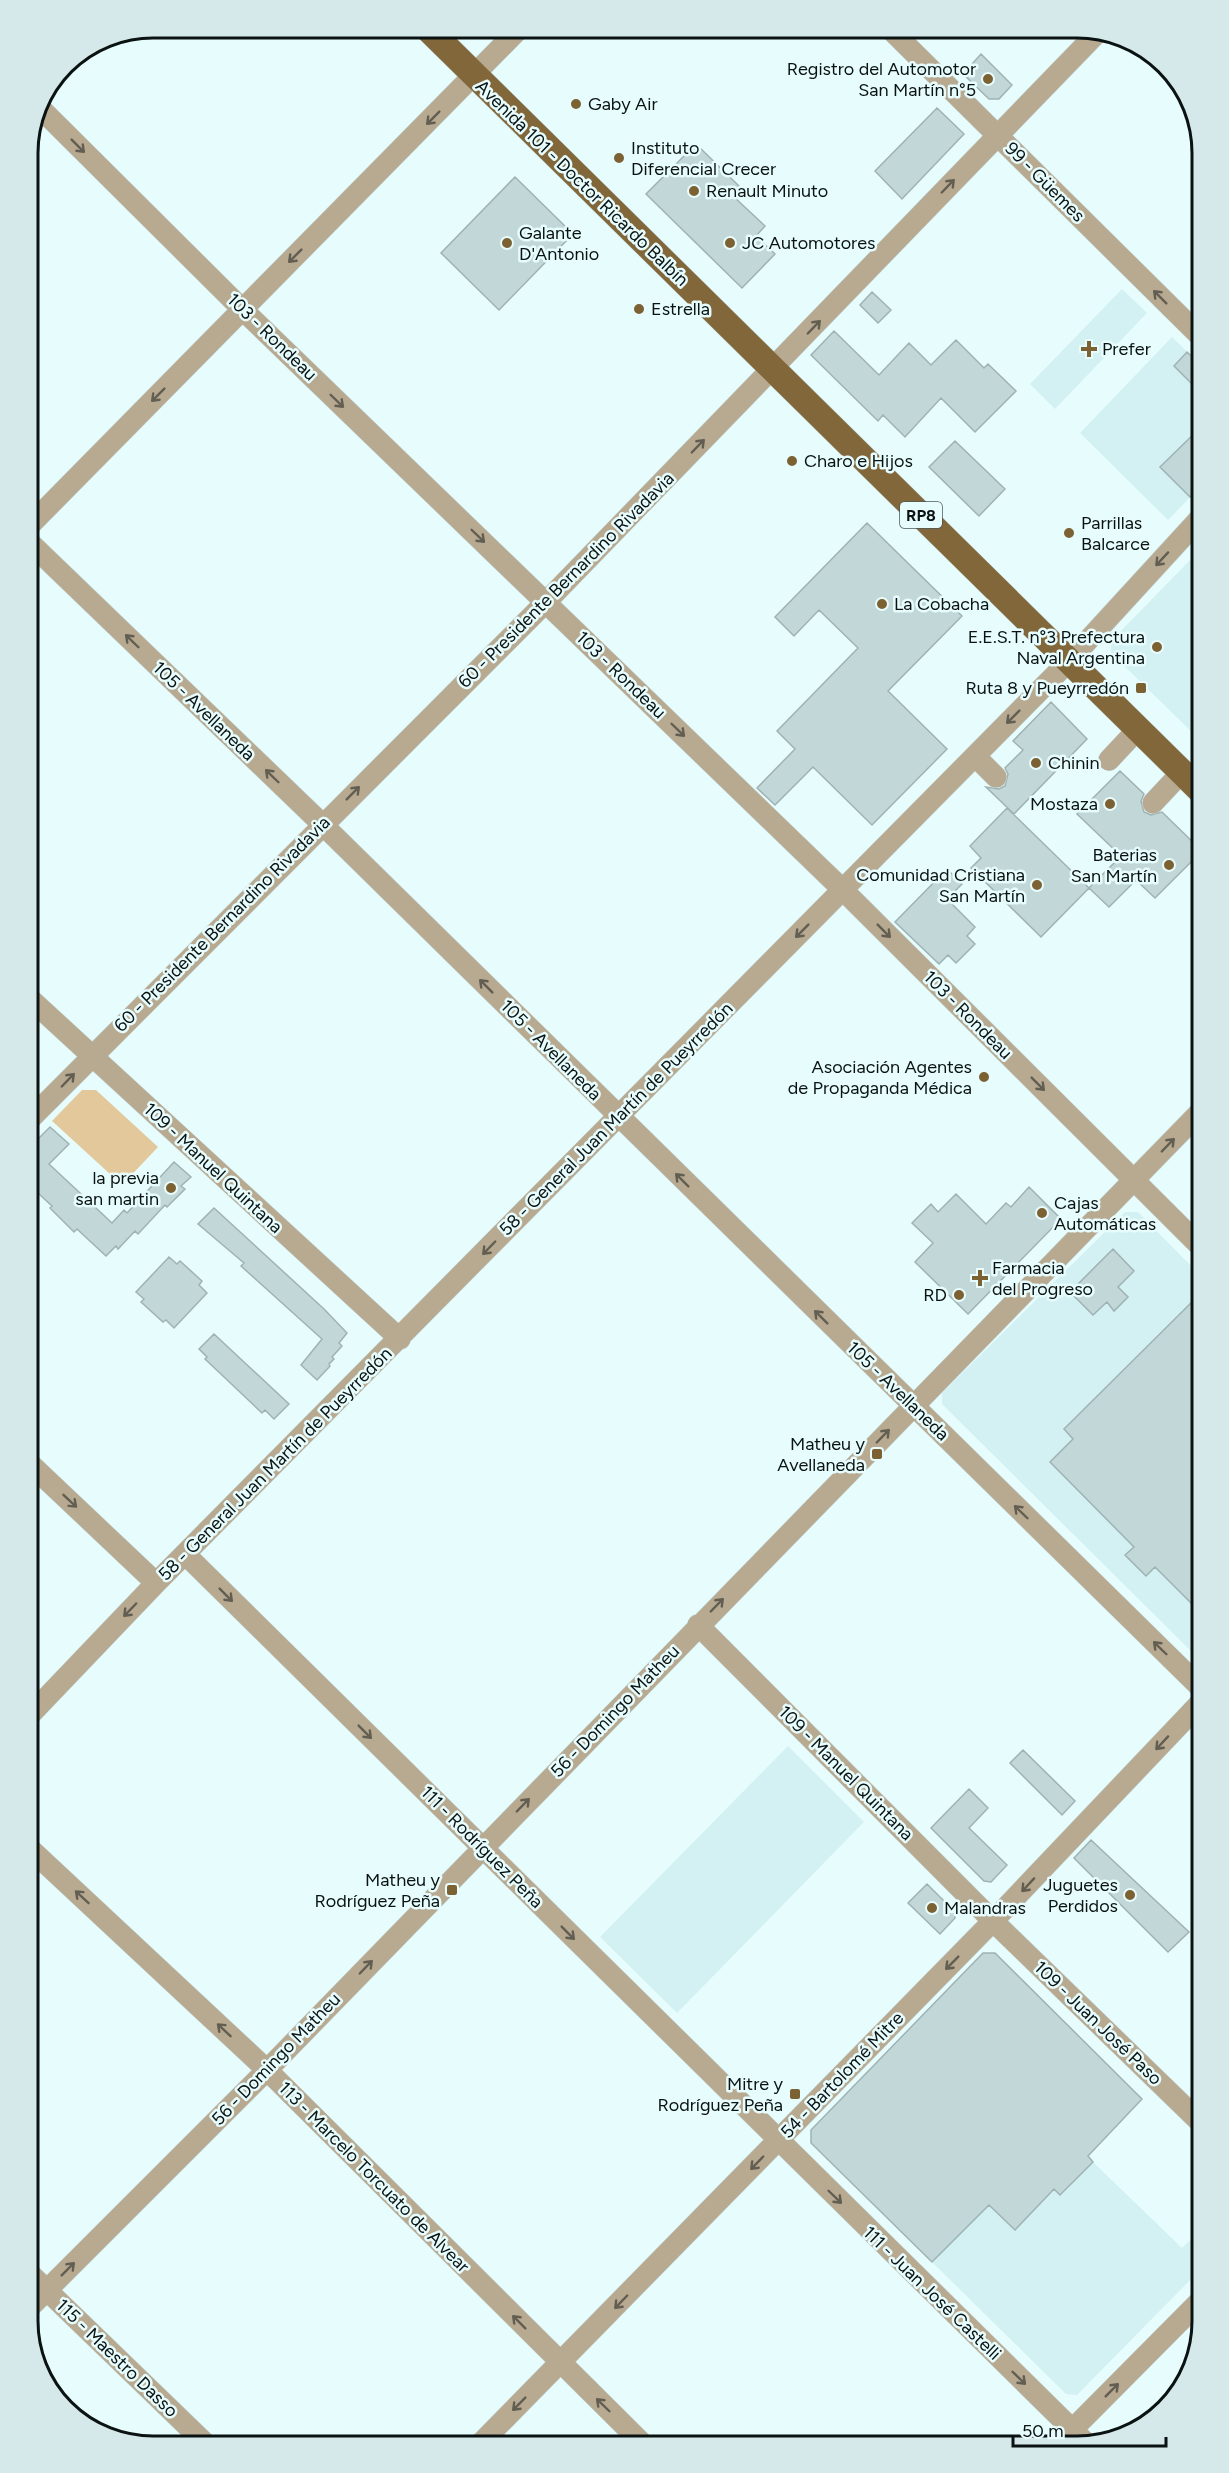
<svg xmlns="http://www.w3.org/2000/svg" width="1229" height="2473" viewBox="0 0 1229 2473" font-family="Figtree,sans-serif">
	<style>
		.built { fill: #d3f1f3 }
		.green { fill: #e3c89c }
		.building { fill: #c2d7d8; stroke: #9fb2b4; stroke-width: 1.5 }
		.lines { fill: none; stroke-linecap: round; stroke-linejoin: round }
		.minor-casing { stroke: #c4d7d7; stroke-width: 22 }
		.major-casing { stroke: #c4d7d7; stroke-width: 27 }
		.minor { stroke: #b8a991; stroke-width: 21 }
		.major { stroke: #82673b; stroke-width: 26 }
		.oneway { stroke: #625e52 }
		.poi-dot { fill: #7c6133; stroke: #e7fcfd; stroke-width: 2 }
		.labels { text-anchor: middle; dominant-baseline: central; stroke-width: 5; stroke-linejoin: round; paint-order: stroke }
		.shield { fill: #e7fcfd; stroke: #4d5858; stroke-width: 1.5 }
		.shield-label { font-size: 16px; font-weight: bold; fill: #0b1212 }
		.poi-label { font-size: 18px; fill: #0b1212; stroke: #e7fcfd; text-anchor: start }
		.street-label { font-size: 18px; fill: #0b1212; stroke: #e7fcfd }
		.rim { fill: none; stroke: #0b1212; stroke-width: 3 }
	</style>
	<rect width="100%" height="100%" fill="#e7fcfd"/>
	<path class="built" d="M1122,289L1147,313L1055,409L1030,384Z
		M1172,337L1202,366V485L1168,520L1080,433Z
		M1198,552L1202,556V742L1111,653V641Z
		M1125,1212H1138L1202,1277V1660H1200L942,1404V1393Z
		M788,1746L864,1822L677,2013L600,1937Z
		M1093,2162L1182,2248L1202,2229V2268L1077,2395L1066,2394L932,2262L989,2205L1015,2230L1054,2189L1060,2195Z"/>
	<path class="green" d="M82,1090H96L158,1147L122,1185L52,1121Z"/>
	<path class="building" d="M981,54L1012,85L999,99H989L963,74Z
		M937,108L964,134L902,199L875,171Z
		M696,144L741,188L733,196L765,226L756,236L775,254L742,288L646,194Z
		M515,177L573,234L499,310L441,253Z
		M872,292L891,310L878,323L860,305Z
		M834,331L879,375L909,343L931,365L956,340L984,368L988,364L1016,391L975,432L941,398L905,437L883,415L878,421L811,355Z
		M1187,352L1202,366V394L1174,366Z
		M1202,426V485L1190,497L1160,467Z
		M955,441L1005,489L979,516L929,467Z
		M867,523L962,616L888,691L947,749L872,825L813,767L775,805L757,788L795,749L777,731L858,648L819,610L794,636L775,617Z
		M1051,702L1087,739L1014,814L986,787L999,789L1005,786L1008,774L1005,768L1023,750L1013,741Z
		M1120,771L1144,794L1141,801L1144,812L1151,815L1162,812L1202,851L1155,898L1136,880L1109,907L1089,888L1121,856L1077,814Z
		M1007,808L1089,888L1041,937L971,868L981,858L970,846Z
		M947,869L962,884L947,899L975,927L967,936L975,944L956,963L948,955L939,964L895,922Z
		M50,1127L69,1144L49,1164L112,1223L124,1210L127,1213L174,1162L191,1177L181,1186L185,1189L167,1207L165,1205L138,1234L135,1231L118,1249L116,1246L106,1256L77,1229L74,1232L50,1208L52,1206L27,1183V1150Z
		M1029,1187L1061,1219L968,1314L915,1262L933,1243L912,1223L931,1204L938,1212L956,1194L986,1224L1006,1203L1011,1207Z
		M214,1208L324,1309L347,1333L339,1343L342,1346L332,1357L334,1359L329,1364L330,1366L317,1380L301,1365L322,1339L241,1266L244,1263L198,1224Z
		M1113,1249L1134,1271L1118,1287L1128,1297L1114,1311L1107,1302L1093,1315L1070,1292Z
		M169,1257L177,1264L180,1261L202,1281L199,1285L207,1293L174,1328L166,1320L163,1322L141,1302L144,1299L136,1292Z
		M1202,1292V1614L1155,1567L1146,1576L1125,1555L1134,1547L1050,1462L1073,1439L1064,1429Z
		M214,1334L289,1404L274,1419L265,1410L262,1413L205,1359L207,1357L199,1349Z
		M1023,1750L1075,1801L1062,1815L1010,1763Z
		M969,1789L988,1808L969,1828L1007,1865L991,1882L984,1881L931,1828Z
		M1091,1840L1189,1932L1168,1952L1074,1858Z
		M927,1884L955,1912V1918L940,1934L908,1903Z
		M983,1953H995L1142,2099L1088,2156L1093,2162L1060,2195L1054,2189L1015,2230L989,2205L932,2262L811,2143V2130Z"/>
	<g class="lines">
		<defs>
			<path id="minor" d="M888,27L1202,338
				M37,105L243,310L843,890L1202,1248
				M27,528L521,27
				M27,540L322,824L1202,1689
				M975,756L996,777
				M1109,760L1138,729
				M1153,803L1182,772
				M27,996L400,1339
				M27,1122L546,602L1098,32
				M27,1461L156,1583
				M185,1554L1087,2444
				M698,1625L993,1921L1202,2124
				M27,1718L156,1583L1069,661L1202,516
				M27,1846L267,2070L645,2446
				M27,2271L208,2446
				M27,2310L267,2070L1202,1110
				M478,2446L993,1921L1202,1701
				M1056,2446L1202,2299"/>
			<path id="major" d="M426,27L1202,792"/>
		</defs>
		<use href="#minor" class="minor-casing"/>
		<use href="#major" class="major-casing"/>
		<use href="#minor" class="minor"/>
		<use href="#major" class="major"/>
	</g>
	<defs><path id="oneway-shaft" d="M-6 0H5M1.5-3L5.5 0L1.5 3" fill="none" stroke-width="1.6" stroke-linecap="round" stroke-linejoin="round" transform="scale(1.5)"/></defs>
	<g class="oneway">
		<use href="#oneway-shaft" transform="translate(433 118) rotate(135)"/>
		<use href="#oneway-shaft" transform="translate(78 146) rotate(45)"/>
		<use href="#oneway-shaft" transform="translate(948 186) rotate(-46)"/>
		<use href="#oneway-shaft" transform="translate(295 256) rotate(135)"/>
		<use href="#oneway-shaft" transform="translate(1160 297) rotate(-135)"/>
		<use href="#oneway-shaft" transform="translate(814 327) rotate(-46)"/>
		<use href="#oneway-shaft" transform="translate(158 395) rotate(135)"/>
		<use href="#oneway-shaft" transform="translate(337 401) rotate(44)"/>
		<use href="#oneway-shaft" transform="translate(698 446) rotate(-46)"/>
		<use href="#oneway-shaft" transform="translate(478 536) rotate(44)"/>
		<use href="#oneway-shaft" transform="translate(1162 559) rotate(133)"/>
		<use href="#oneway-shaft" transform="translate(132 641) rotate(-136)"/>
		<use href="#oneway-shaft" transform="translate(1013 717) rotate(135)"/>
		<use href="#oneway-shaft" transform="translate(678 730) rotate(44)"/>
		<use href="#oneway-shaft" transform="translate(272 776) rotate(-136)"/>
		<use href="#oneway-shaft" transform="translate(353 793) rotate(-45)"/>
		<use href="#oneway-shaft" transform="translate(802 931) rotate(135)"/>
		<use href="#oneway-shaft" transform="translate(884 931) rotate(45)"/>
		<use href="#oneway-shaft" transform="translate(486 986) rotate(-135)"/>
		<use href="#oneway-shaft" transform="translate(68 1080) rotate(-46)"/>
		<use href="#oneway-shaft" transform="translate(1038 1084) rotate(45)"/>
		<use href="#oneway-shaft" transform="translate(1168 1145) rotate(-46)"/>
		<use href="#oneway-shaft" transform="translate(682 1180) rotate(-135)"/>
		<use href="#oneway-shaft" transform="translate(489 1248) rotate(134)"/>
		<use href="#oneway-shaft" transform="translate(821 1317) rotate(-135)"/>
		<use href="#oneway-shaft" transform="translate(883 1436) rotate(-46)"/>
		<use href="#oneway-shaft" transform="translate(70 1501) rotate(43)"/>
		<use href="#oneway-shaft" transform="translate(1021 1512) rotate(-136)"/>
		<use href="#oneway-shaft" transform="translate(226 1595) rotate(45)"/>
		<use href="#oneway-shaft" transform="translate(717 1605) rotate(-46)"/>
		<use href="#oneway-shaft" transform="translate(130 1610) rotate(134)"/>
		<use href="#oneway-shaft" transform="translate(1160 1648) rotate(-136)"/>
		<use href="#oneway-shaft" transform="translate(365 1732) rotate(45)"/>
		<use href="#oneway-shaft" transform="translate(1162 1743) rotate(133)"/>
		<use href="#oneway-shaft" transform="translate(523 1805) rotate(-46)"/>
		<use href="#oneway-shaft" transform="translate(1028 1885) rotate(133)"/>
		<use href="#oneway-shaft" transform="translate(82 1897) rotate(-137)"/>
		<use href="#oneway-shaft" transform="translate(568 1933) rotate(45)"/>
		<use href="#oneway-shaft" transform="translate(952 1963) rotate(135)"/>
		<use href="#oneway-shaft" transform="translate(366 1967) rotate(-46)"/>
		<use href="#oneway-shaft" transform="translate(224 2030) rotate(-137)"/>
		<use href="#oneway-shaft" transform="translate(757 2163) rotate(134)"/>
		<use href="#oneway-shaft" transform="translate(835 2197) rotate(44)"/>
		<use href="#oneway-shaft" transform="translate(68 2269) rotate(-45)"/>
		<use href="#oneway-shaft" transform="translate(621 2302) rotate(134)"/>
		<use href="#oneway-shaft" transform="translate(519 2322) rotate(-135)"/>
		<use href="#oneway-shaft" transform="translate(1019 2378) rotate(44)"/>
		<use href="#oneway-shaft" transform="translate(1112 2390) rotate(-45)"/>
		<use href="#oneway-shaft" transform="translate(519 2404) rotate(135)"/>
		<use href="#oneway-shaft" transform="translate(603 2405) rotate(-136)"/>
	</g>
	<g class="poi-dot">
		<circle cx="988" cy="79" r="6"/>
		<circle cx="576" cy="104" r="6"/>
		<circle cx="619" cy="158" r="6"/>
		<circle cx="694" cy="191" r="6"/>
		<circle cx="507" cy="243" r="6"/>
		<circle cx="730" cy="243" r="6"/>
		<circle cx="639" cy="309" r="6"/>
		<path d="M1086 340h6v6h6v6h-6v6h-6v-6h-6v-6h6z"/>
		<circle cx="792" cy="461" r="6"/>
		<circle cx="1069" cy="533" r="6"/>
		<circle cx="882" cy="604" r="6"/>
		<circle cx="1157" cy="647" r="6"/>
		<rect x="1135" y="682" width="12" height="12" rx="3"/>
		<circle cx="1036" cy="763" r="6"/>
		<circle cx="1110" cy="804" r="6"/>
		<circle cx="1169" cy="865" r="6"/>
		<circle cx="1037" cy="885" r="6"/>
		<circle cx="984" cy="1077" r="6"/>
		<circle cx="171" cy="1188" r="6"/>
		<circle cx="1042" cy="1213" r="6"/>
		<path d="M977 1269h6v6h6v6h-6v6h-6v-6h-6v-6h6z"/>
		<circle cx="959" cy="1295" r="6"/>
		<rect x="871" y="1448" width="12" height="12" rx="3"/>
		<rect x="446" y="1884" width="12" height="12" rx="3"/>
		<circle cx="1130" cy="1895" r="6"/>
		<circle cx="932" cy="1908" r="6"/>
		<rect x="789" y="2088" width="12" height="12" rx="3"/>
	</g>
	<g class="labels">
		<rect class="shield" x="900" y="502" width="42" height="26" rx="4.5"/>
		<g class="shield-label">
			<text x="921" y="515">RP8</text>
		</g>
		<g class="poi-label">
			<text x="976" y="69" text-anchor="end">Registro del Automotor<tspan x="976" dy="21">San Martín n°5</tspan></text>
			<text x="588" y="104">Gaby Air</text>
			<text x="631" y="148">Instituto<tspan x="631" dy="21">Diferencial Crecer</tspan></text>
			<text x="706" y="191">Renault Minuto</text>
			<text x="519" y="233">Galante<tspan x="519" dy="21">D'Antonio</tspan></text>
			<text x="742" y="243">JC Automotores</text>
			<text x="651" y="309">Estrella</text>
			<text x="1102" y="349">Prefer</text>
			<text x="804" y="461">Charo e Hijos</text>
			<text x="1081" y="523">Parrillas<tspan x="1081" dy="21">Balcarce</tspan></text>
			<text x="894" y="604">La Cobacha</text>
			<text x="1145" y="637" text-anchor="end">E.E.S.T. n°3 Prefectura<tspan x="1145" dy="21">Naval Argentina</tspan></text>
			<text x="1129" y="688" text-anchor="end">Ruta 8 y Pueyrredón</text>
			<text x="1048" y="763">Chinin</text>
			<text x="1098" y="804" text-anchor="end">Mostaza</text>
			<text x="1157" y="855" text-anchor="end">Baterias<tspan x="1157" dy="21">San Martín</tspan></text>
			<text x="1025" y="875" text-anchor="end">Comunidad Cristiana<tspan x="1025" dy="21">San Martín</tspan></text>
			<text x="972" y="1067" text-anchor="end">Asociación Agentes<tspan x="972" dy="21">de Propaganda Médica</tspan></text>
			<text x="159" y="1178" text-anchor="end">la previa<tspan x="159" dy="21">san martin</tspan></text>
			<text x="1054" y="1203">Cajas<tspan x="1054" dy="21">Automáticas</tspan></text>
			<text x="992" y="1268">Farmacia<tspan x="992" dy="21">del Progreso</tspan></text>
			<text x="947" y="1295" text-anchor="end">RD</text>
			<text x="865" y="1444" text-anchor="end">Matheu y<tspan x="865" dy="21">Avellaneda</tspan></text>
			<text x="440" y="1880" text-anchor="end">Matheu y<tspan x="440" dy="21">Rodríguez Peña</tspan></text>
			<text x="1118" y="1885" text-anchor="end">Juguetes<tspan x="1118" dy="21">Perdidos</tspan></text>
			<text x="944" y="1908">Malandras</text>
			<text x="783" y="2084" text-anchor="end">Mitre y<tspan x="783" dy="21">Rodríguez Peña</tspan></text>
		</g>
		<g class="street-label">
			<text transform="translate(1045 182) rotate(45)">99 - Güemes</text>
			<text transform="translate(582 183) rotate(44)">Avenida 101 - Doctor Ricardo Balbín</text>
			<text transform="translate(272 337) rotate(44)">103 - Rondeau</text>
			<text transform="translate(566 580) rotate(-45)">60 - Presidente Bernardino Rivadavia</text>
			<text transform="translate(621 675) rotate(44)">103 - Rondeau</text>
			<text transform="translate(204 711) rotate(44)">105 - Avellaneda</text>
			<text transform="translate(222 924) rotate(-45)">60 - Presidente Bernardino Rivadavia</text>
			<text transform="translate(968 1015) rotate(45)">103 - Rondeau</text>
			<text transform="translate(551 1050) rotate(45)">105 - Avellaneda</text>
			<text transform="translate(616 1119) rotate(-45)">58 - General Juan Martín de Pueyrredón</text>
			<text transform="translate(213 1168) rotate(43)">109 - Manuel Quintana</text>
			<text transform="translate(898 1391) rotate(44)">105 - Avellaneda</text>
			<text transform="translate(275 1464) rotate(-45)">58 - General Juan Martín de Pueyrredón</text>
			<text transform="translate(615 1711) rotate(-46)">56 - Domingo Matheu</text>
			<text transform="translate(846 1773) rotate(45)">109 - Manuel Quintana</text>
			<text transform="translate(482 1847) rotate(45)">111 - Rodríguez Peña</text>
			<text transform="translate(1098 2023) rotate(44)">109 - Juan José Paso</text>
			<text transform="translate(276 2059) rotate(-46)">56 - Domingo Matheu</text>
			<text transform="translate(842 2075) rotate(-46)">54 - Bartolomé Mitre</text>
			<text transform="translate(374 2177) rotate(45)">113 - Marcelo Torcuato de Alvear</text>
			<text transform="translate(932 2293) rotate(44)">111 - Juan José Castelli</text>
			<text transform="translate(117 2358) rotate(44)">115 - Maestro Dasso</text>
		</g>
	</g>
	<path d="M0 0H1229V2473H0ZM153 38H1077A115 115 0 0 1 1192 153V2321A115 115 0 0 1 1077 2436H153A115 115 0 0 1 38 2321V153A115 115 0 0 1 153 38Z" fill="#d5e9ea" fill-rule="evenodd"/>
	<path class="rim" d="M153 38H1077A115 115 0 0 1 1192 153V2321A115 115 0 0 1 1077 2436H153A115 115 0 0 1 38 2321V153A115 115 0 0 1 153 38Z"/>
	<path d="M1013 2437v9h153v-9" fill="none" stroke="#0b1212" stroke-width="3"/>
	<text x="1022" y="2437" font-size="18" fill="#0b1212" stroke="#e7fcfd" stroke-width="4.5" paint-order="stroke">50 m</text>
</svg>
